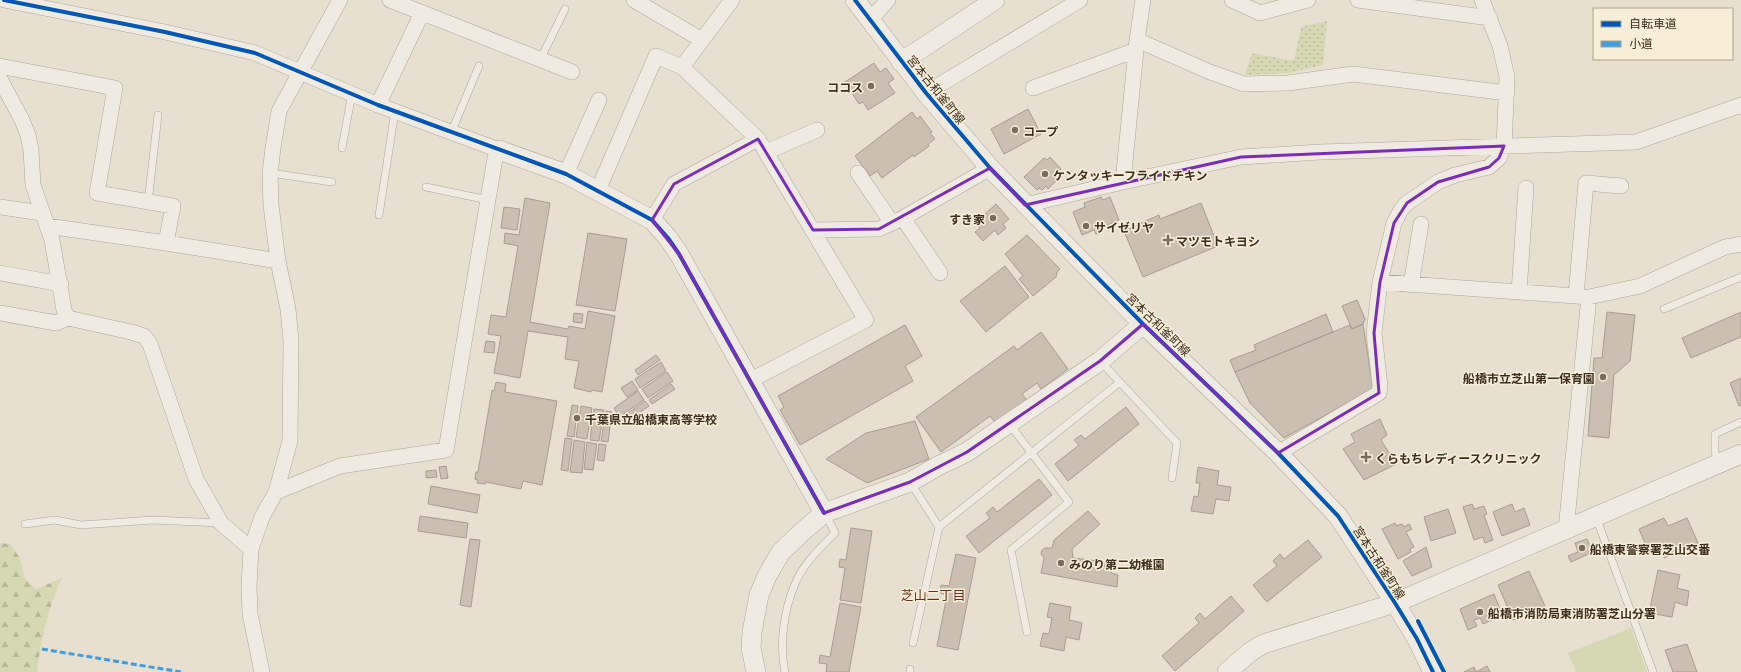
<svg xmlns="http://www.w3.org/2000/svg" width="1741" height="672" viewBox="0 0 1741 672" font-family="Georgia,'Noto Sans JP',serif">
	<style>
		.grass { fill: #d6d7b3 }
		.forest { fill: url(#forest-firs) }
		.park { fill: url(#park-dots) }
		.building { fill: #cbbfb2; stroke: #a89c90 }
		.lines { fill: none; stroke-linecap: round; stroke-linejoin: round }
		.service-casing { stroke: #ada599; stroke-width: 8 }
		.minor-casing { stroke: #ada599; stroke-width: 16 }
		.tertiary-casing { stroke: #ada599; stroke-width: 20 }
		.service { stroke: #efebe3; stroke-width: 7 }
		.minor { stroke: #efebe3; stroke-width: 15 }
		.tertiary { stroke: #efebe3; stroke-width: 19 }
		.quiet { stroke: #3f9de0; stroke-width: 3; stroke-dasharray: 6 3; stroke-linecap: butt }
		.cycleway-casing { stroke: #f7eed8; stroke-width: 6 }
		.cycleway { stroke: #0057b8; stroke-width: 4 }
		.marked { fill: none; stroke: #7b2cbf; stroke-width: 3; stroke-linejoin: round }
		.poi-dot { fill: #786c5e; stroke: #f7eed8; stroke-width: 1.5 }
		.labels { text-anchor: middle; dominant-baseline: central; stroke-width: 3; stroke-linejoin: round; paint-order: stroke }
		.poi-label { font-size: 12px; font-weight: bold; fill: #3d2e20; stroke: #f7eed8; text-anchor: start }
		.street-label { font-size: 12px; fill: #3d2e20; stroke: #f7eed8 }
		.neighbourhood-label { font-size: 13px; fill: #6b2e1e; stroke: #f7eed8 }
	</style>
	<defs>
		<pattern id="forest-firs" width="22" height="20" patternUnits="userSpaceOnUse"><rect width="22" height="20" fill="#d6d7b3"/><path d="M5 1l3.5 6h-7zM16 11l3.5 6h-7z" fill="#b9b99a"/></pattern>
		<pattern id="park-dots" width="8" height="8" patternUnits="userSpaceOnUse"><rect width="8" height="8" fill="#d6d7b3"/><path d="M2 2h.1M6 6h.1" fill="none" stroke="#b9b99a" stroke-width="1.8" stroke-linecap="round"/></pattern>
	</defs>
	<rect width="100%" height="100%" fill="#e7e0d1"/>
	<path class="grass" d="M1631,628L1647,672H1576L1568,653Z"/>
	<path class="forest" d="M0,543L10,544L20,558L25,579L36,589L62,578C48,608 41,639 37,672H0Z"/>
	<path class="park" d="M1327,21L1323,65L1289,73L1245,75L1252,53L1294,61L1301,27Z"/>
	<path class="building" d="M874,63L880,72L886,68L894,79L888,83L895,93L868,110L863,102L859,104L845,82Z
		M1028,109L1041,134L1004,154L991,129Z
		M912,112L917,119L920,116L932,132L930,133L935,139L928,144L929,146L914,157L913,155L882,178L877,171L870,176L855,156Z
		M1050,157L1061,169L1058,172L1060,173L1054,179L1056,181L1048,189L1046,186L1042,190L1039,188L1037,190L1024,177L1044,158L1047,160Z
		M1101,197L1103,200L1110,197L1119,220L1100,228L1101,232L1096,234L1094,230L1082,235L1073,212L1085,207L1084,203Z
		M525,198L550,203L530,322L568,329L569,326L585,329L588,311L615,316L602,392L592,390L591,392L574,388L579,361L565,359L568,337L528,331L520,378L494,373L501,336L488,334L491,315L506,317L518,246L504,243L505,233L519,235Z
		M1201,203L1218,246L1143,277L1124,231L1159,215L1160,219Z
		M996,204L1009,219L1003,224L1006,228L998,235L995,230L983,241L975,232L980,228L975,223Z
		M504,207L520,209L517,230L501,228Z
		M588,233L627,239L615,311L576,305Z
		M1027,235L1060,269L1057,272L1056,277L1033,296L1019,279L1023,276L1005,254Z
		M1005,266L1029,297L986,332L960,301Z
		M1357,300L1365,319L1363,324L1352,329L1342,306Z
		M1607,312L1635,315L1630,361L1614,375L1609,438L1588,436L1594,358H1602Z
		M1741,312V337L1691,358L1682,338Z
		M574,313L583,314L582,323L573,322Z
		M1326,314L1333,332L1235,372L1230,360L1256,350L1254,345Z
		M1363,324L1373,389L1284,438L1250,403L1235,372L1350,325L1352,329Z
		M905,325L922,356L905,366L913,381L800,445L780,410L784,407L778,396Z
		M1041,332L1068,369L1041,389L1037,383L1022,394L1028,402L997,425L990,416L941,452L916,417L1014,346L1017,350Z
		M486,341L495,342L494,353L484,352Z
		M656,355L660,360L638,375L635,370Z
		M661,362L666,371L640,388L635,379Z
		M667,372L673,381L648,398L642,389Z
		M1741,378V405L1739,406L1730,383Z
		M632,381L638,390L627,397L621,388Z
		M496,382L506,384L505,392L557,401L542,485L523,481L521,489L486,482L485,484L477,483L478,480L475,479L476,472H478L492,390L494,391Z
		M671,384L675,389L652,404L649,400Z
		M638,391L644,400L619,417L614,408Z
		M645,401L649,406L624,423L621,418Z
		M572,405L578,406L574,437L567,436Z
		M581,406L592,408L587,439L576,437Z
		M1126,407L1139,424L1068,481L1055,464L1079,445L1074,440L1081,435L1085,439Z
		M594,409L604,410L599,441L590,440Z
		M606,411L612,412L608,442L601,441Z
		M1380,419L1387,435L1381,440L1396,464L1364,480L1343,449L1355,442L1351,434Z
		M915,421L929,459L867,483L826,459L866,433Z
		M565,438L572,439L568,471L561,470Z
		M574,440L585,442L582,473L570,472Z
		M587,442L597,444L593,470L584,469Z
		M599,444L606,445L604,461L597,460Z
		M446,466L448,478L441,479L439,467Z
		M1198,467L1219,471L1217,485L1231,487L1229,501L1216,499L1213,514L1191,511L1194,496L1198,497L1200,483H1196Z
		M436,470L437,477L426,478V471Z
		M1039,479L1052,495L979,553L966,536L990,518L986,513L993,507L997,512Z
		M431,486L480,495L477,513L428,504Z
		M1472,504L1474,509L1484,506L1487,514L1484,515L1493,540L1485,543L1483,537L1474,540L1463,507Z
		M1512,504L1515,512L1524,508L1530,525L1502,536L1493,512Z
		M1448,509L1456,533L1431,541L1424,517Z
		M1088,511L1100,524L1072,549L1073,558L1106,562L1104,567L1111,568V573L1118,575L1117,587L1041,573L1044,558L1041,554L1042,550L1045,548H1052L1054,540Z
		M420,516L468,523L466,538L418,531Z
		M1664,518L1668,526L1687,518L1698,543L1664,558L1662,552L1669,549L1668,545L1649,553L1639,529Z
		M1395,523L1396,526L1402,524L1404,527L1409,524L1412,529L1406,532L1414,547L1410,549L1411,552L1398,559L1382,529Z
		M851,528L872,531L861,603L840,600L845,568L839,567L840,559L846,560Z
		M470,539L480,540L471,607L460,605Z
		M1587,539L1593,552L1571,562L1568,556L1578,552L1575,543Z
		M1308,540L1322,557L1267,602L1253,585L1277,566L1273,561L1280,554L1284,559Z
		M1426,547L1432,567L1412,576L1403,561Z
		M956,554L976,558L958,650L937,646L947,595L940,593L941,585L949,586Z
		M1658,570L1680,575L1677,588L1689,591L1687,606L1675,602L1672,617L1649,613Z
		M1529,571L1545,606L1513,620L1498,585Z
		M1494,594L1500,609L1497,611L1500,616L1483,624L1480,618L1474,620L1477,626L1468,630L1460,609Z
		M1231,596L1244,611L1175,671L1162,656L1199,623L1195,618L1200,613L1205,619Z
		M840,603L861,607L849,672H826L827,664L819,663L820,655L830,657Z
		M1050,603L1071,607L1069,620L1082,623L1079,640L1066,637L1064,651L1040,646L1043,633L1049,634L1052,618L1047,617Z
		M1687,644L1697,672H1673L1665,650Z
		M1487,666L1490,672H1464L1474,667L1476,672Z"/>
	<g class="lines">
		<defs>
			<path id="service" d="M540,60L565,9
				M451,133L479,66
				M342,148L352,93
				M270,173L332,182
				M426,187L488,200
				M148,202L158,115
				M379,215L395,111
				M1664,309L1741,277
				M1100,361L1177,443L1172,478
				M1010,425L1069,502L1011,550L1027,632
				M1718,463L1715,452V434L1741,422
				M910,482L939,527
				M1596,517L1653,672
				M25,524L55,520L81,525L153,520L221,523
				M913,643L939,527L1120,382
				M910,669V672
				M785,672C779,644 784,610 795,584C803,564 820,548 835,533L825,513"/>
			<path id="minor" d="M4,0L165,32L255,53L378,105L499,150L495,158L446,450L340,466L276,492
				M390,0L572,72
				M634,0L702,40
				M1232,0L1260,13L1308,0
				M1358,0L1490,18
				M869,21L888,0
				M1137,40L1210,72L1244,84L1288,83L1353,74L1507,93
				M0,66L115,88L97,193L173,206L166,243L278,261
				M682,67L732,0
				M0,79L22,120L28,135L31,150L33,185L52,240L64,310L68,318L131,332L144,336L150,344L196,479L221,523L251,549
				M1033,88L1136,50
				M926,93L1080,0
				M378,105L422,13
				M766,152L817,130
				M858,173L892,223
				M566,174L599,100
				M1123,182L1137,40L1143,0
				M598,190L656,56L682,67L758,139L866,320L749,381
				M1025,205L1123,182L1241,157L1320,152L1636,142L1741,105
				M0,207L42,213
				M903,218L940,273
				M652,220L674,184L758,139
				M47,226L166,243
				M813,230L879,229L903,218L990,168
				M0,273L61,284
				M1380,282L1589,297L1640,286L1725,247L1741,244
				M1411,285L1421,224
				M1519,292L1526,188
				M1576,295L1586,183L1621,186
				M0,313L56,323L68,318
				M1278,453L1379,393L1380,386L1374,333L1380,282L1394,223L1401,210L1407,203L1438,182L1455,175L1489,167L1499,158L1504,146L1507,77L1500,46L1482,0
				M1566,530L1589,297
				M262,672L250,614L249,586L251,549L262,517L276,492L290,441L291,340L288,309L278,261L271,205L270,173L273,148L279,111L340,0"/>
			<path id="tertiary" d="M855,0L926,93L990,168L1143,324L1278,453L1338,516L1395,603L1417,639L1433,672
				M901,62L995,0
				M499,150L566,174L652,220L668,238L679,254L824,513
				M756,672L751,648L752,632L759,595L767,576L781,552L802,532L824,513L910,482L938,466L967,452L1100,361L1143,324
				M1227,672L1250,652L1263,644L1395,603L1741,454"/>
		</defs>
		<use href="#service" class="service-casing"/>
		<use href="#minor" class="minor-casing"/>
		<use href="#tertiary" class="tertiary-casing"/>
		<use href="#service" class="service"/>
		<use href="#minor" class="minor"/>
		<use href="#tertiary" class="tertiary"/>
		<path class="quiet" d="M42,649L181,672"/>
		<defs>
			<path id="cycleway" d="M4,0L165,32L255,53L378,105L566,174L652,220L668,238L679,254L824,513
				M855,0L926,93L990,168L1143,324L1278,453L1338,516L1395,603L1417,639L1433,672
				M1418,621L1444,672"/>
		</defs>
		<use href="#cycleway" class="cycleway-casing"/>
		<use href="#cycleway" class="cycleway"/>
	</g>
	<path class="marked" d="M758,139L813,230L879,229L990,168L1025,205L1241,157L1504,146L1499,158L1489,167L1438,182L1407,203L1394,223L1380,282L1374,333L1379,393L1278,453L1143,324L1100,361L967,452L910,482L824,513L679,254L652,220L674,184Z"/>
	<g class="poi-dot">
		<circle cx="871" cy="86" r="4"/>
		<circle cx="1015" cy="130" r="4"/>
		<circle cx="1045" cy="174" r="4"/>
		<circle cx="993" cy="218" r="4"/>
		<circle cx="1086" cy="226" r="4"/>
		<path d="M1166 234h4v4h4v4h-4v4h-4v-4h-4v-4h4z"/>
		<circle cx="1603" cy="377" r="4"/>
		<circle cx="577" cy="418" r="4"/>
		<path d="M1364 451h4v4h4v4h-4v4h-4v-4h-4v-4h4z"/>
		<circle cx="1582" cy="548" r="4"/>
		<circle cx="1061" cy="563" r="4"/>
		<circle cx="1480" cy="612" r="4"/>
	</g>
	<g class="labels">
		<g class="poi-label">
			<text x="863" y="86" text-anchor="end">ココス</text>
			<text x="1023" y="130">コープ</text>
			<text x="1053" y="174">ケンタッキーフライドチキン</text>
			<text x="985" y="218" text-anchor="end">すき家</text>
			<text x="1094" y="226">サイゼリヤ</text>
			<text x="1176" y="240">マツモトキヨシ</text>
			<text x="1595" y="377" text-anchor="end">船橋市立芝山第一保育園</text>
			<text x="585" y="418">千葉県立船橋東高等学校</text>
			<text x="1375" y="457">くらもちレディースクリニック</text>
			<text x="1590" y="548">船橋東警察署芝山交番</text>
			<text x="1069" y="563">みのり第二幼稚園</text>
			<text x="1488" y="612">船橋市消防局東消防署芝山分署</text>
		</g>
		<g class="street-label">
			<text transform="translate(937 89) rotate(51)">宮本古和釜町線</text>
			<text transform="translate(1159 324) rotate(44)">宮本古和釜町線</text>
			<text transform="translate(1380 562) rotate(57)">宮本古和釜町線</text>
		</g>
		<g class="neighbourhood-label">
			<text x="933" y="594">芝山二丁目</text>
		</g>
	</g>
	<rect x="1593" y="8" width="140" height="52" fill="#f7eed8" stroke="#ada18e"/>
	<rect x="1601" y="21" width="20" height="6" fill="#0057b8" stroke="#ada18e"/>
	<text x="1629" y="28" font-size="12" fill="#3d2e20">自転車道</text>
	<rect x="1601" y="41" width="20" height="6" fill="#3f9de0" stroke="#ada18e"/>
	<text x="1629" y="48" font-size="12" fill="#3d2e20">小道</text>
</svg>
